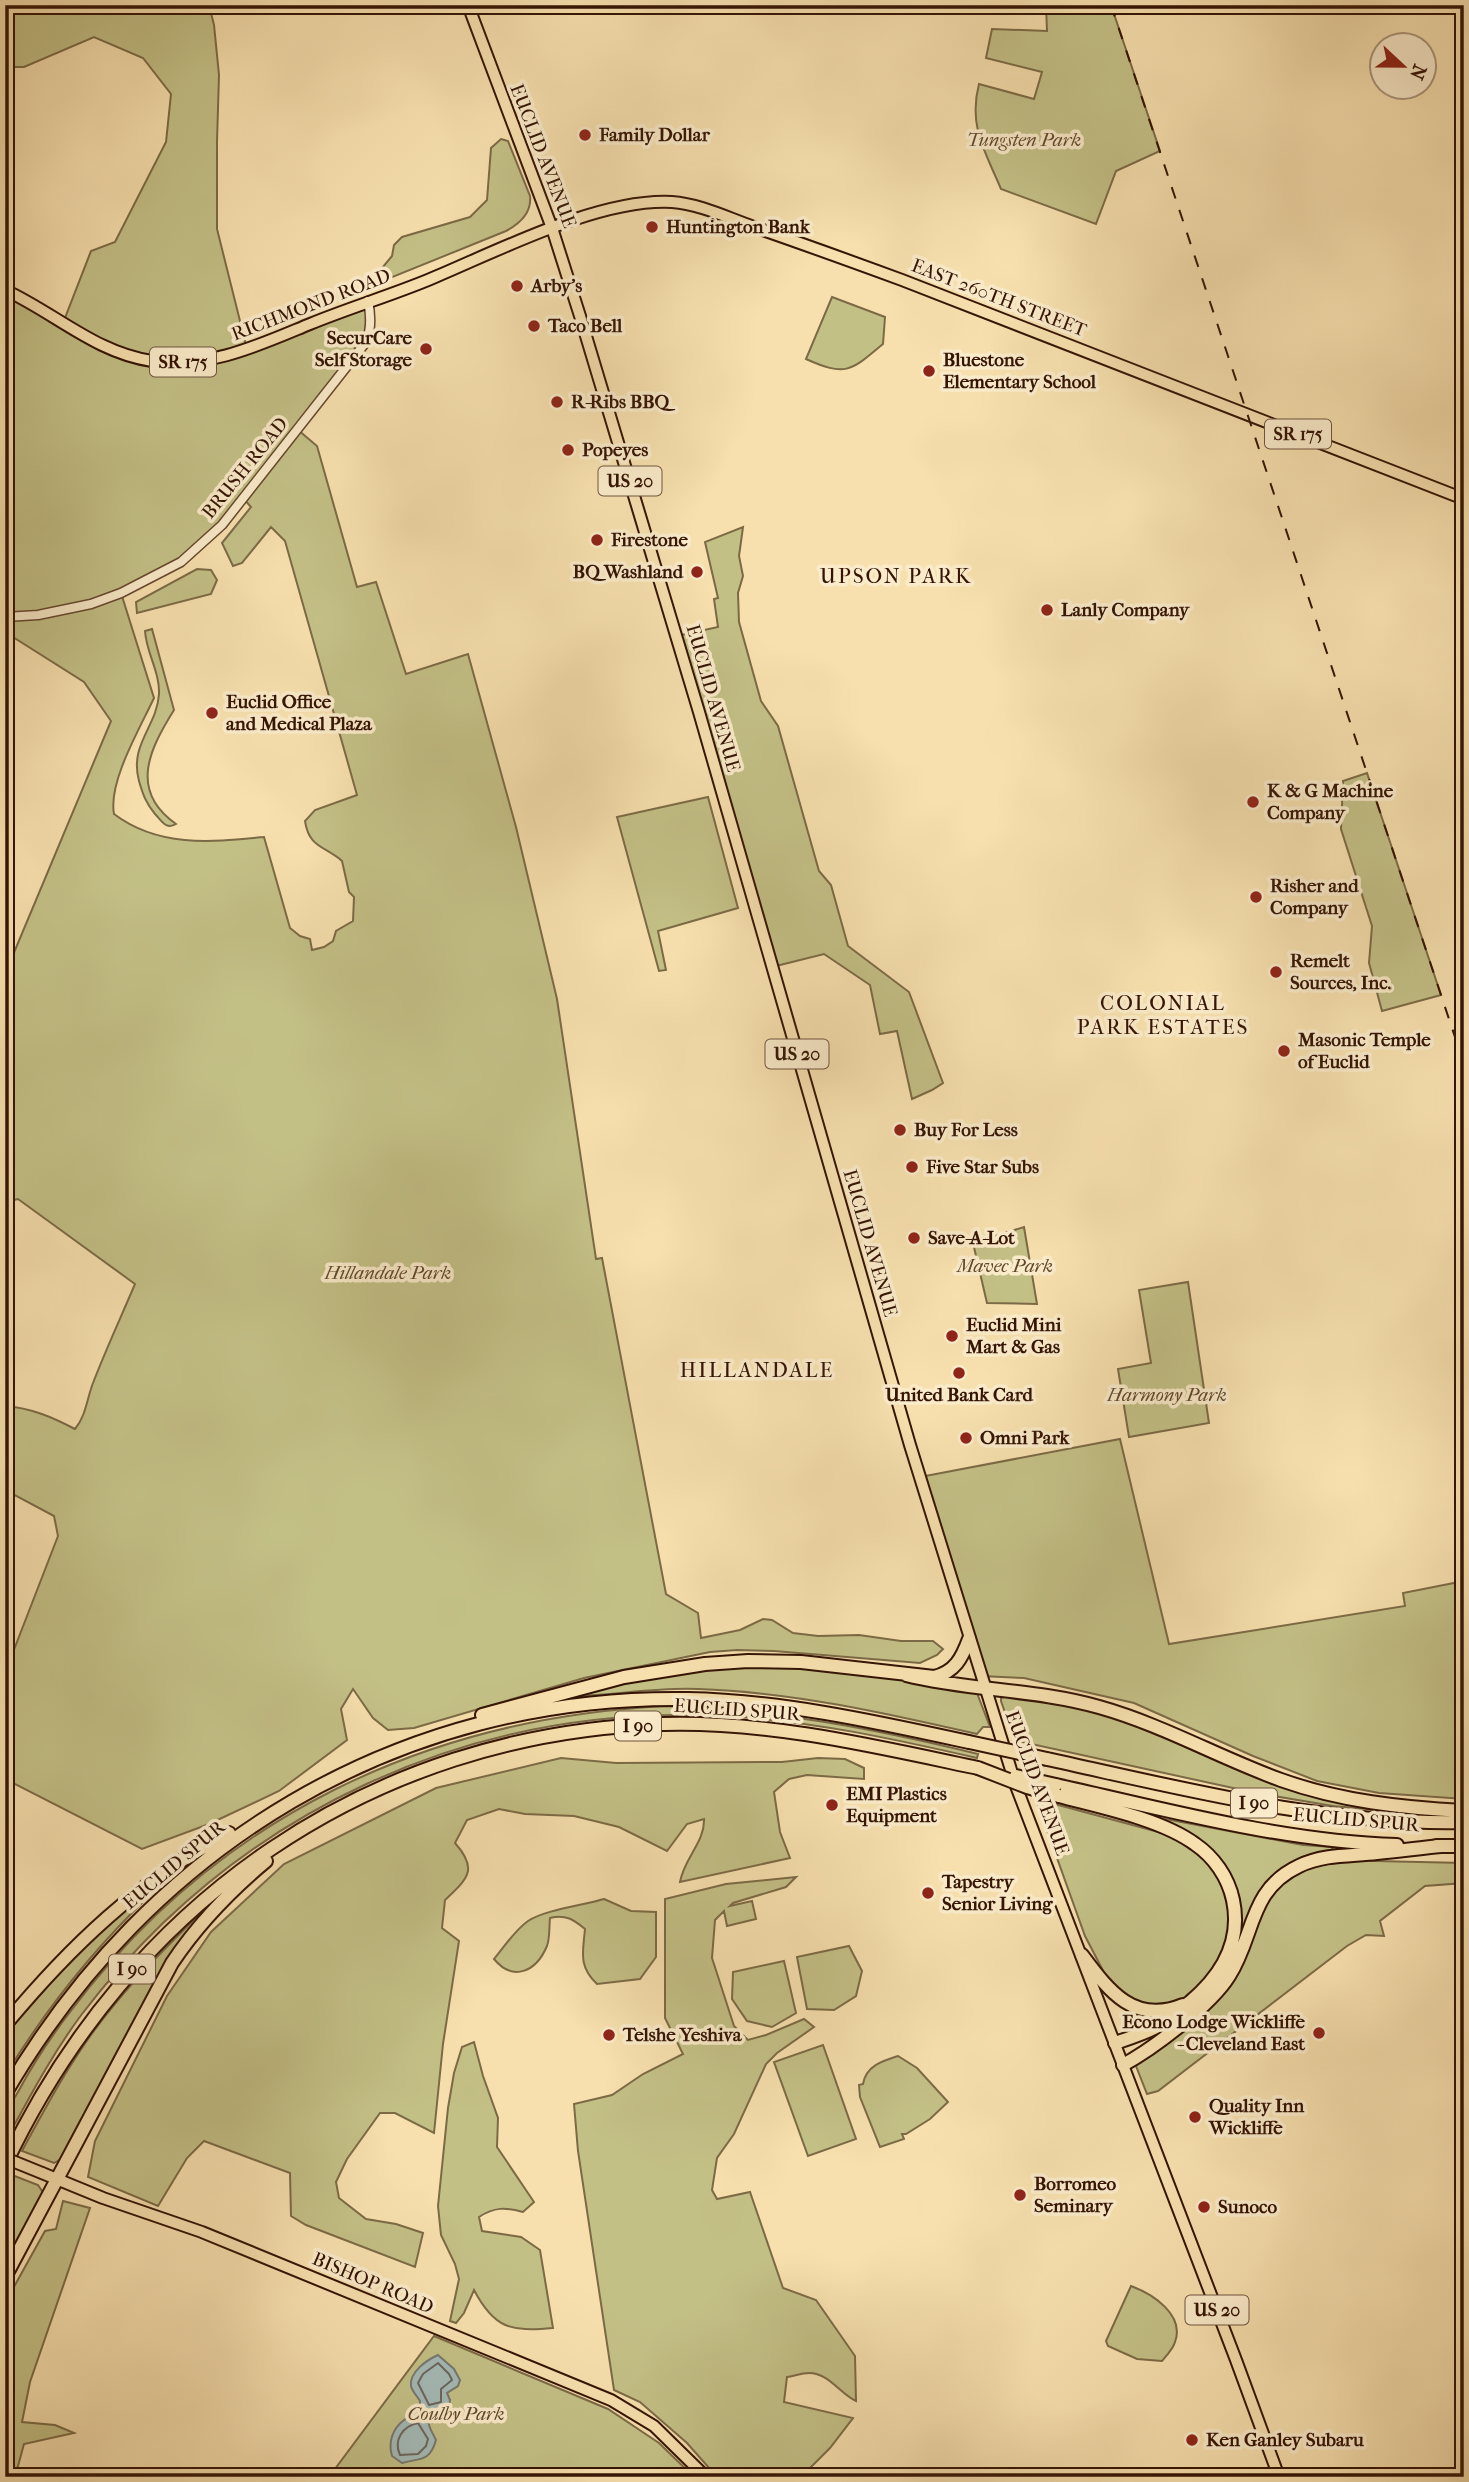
<svg xmlns="http://www.w3.org/2000/svg" width="1469" height="2482" viewBox="0 0 1469 2482" font-family="'IM FELL French Canon',serif">
	<style>
		.green { fill: #c3c086; stroke: #7c6a46; stroke-width: 2; fill-rule: evenodd }
		.water { fill: #a4bab7; stroke: #787870; stroke-width: 2 }
		.lines { fill: none; stroke-linecap: round; stroke-linejoin: round }
		.shore { stroke: #6c675e; stroke-width: 2 }
		.minor-casing { stroke: #66472f; stroke-width: 11 }
		.major-casing { stroke: #351405; stroke-width: 14 }
		.highway-casing { stroke: #351405; stroke-width: 16 }
		.minor { stroke: #faebca; stroke-width: 8 }
		.major { stroke: #f7e0ae; stroke-width: 10 }
		.highway { stroke: #f7e0ae; stroke-width: 12 }
		.rail { stroke: #351405; stroke-width: 2; stroke-dasharray: 12 12; stroke-linecap: butt }
		.major-bridge-casing { stroke: #351405; stroke-width: 14; stroke-linecap: butt }
		.highway-bridge-casing { stroke: #351405; stroke-width: 16; stroke-linecap: butt }
		.major-bridge { stroke: #f7e0ae; stroke-width: 10 }
		.highway-bridge { stroke: #f7e0ae; stroke-width: 12 }
		.poi-dot { fill: #8f2418; stroke: #faebca; stroke-width: 2.5 }
		.labels { text-anchor: middle; dominant-baseline: central; stroke-width: 7; stroke-linejoin: round; paint-order: stroke }
		.shield { fill: #faebca; stroke: #705440; stroke-width: 2 }
		.shield-label { font-size: 18px; font-weight: bold; fill: #351405 }
		.poi-label { font-size: 19px; font-weight: bold; fill: #351405; stroke: #faebca; text-anchor: start }
		.park-label { font-size: 19px; font-style: italic; fill: #60482c; stroke: #faebca }
		.street-label { font-size: 19px; fill: #351405; stroke: #faebca }
		.neighbourhood-label { font-size: 21px; letter-spacing: 2px; fill: #351405; stroke: #faebca }
	</style>
	<rect width="100%" height="100%" fill="#f7e0ae"/>
	<filter id="stains"><feTurbulence type="fractalNoise" baseFrequency=".00286" numOctaves="4"/><feColorMatrix values="0 0 0 0 .2 0 0 0 0 .09 0 0 0 0 .02 0 0 0 .5 -.17"/></filter>
	<radialGradient id="worn" r=".72"><stop offset=".6" stop-color="#630" stop-opacity="0"/><stop offset="1" stop-color="#630" stop-opacity=".3"/></radialGradient>
	<path class="green" d="M5,5H209L214,25L219,75L217,142V229L247,349L368,301L370,333L297,429L317,446L357,587L376,582L406,674L468,654L516,827L557,999L596,1259L602,1258L666,1594L698,1613L701,1638L740,1630L763,1619L772,1620L793,1633L818,1636L859,1635L901,1641H933L943,1649L937,1655L920,1663L774,1651L737,1650L710,1652L584,1678L414,1728L388,1730L373,1718L353,1689L341,1709L347,1740L279,1791L209,1824L142,1849L5,1779V1673L58,1536L54,1516L5,1490V1406C31,1408 52,1417 75,1429C86,1416 87,1398 93,1383C106,1349 121,1317 135,1284L18,1199L5,1202V974L111,721L84,682L5,632V290L63,323L91,251L115,242L166,142L171,94L143,58L94,37L24,67H5ZM244,499L251,507L222,543L233,566L242,563L271,527L285,541L357,795L315,810L305,821C309,848 325,846 342,861L349,892L354,897L353,921L336,931L333,941L324,947L312,950L310,939L300,936L290,928L264,837C212,842 159,848 114,814C108,782 140,728 154,698L121,593L181,562Z
		M1046,5H1111L1160,151L1116,171L1096,224L1001,189C985,151 968,126 979,84L1034,99L1042,72L986,58L992,29L1047,31Z
		M501,139L508,141L530,196C532,213 519,224 506,231L390,278L383,275L382,268L392,256L394,245L402,237L470,217L487,200L491,148Z
		M832,297L885,317L883,344C851,371 846,377 806,359Z
		M743,527L739,556L743,576L738,593L739,622L761,701L778,726L819,871L831,885L848,946L909,992L943,1083L932,1090L912,1099L897,1031L880,1034L870,985L824,954L772,967L677,636L718,627L714,599L718,598L705,542Z
		M197,569L211,570L217,580L211,594L137,613L136,602Z
		M152,629L174,710C149,750 129,791 176,824C166,830 162,821 155,814C146,803 143,795 139,781C129,744 157,727 159,694C160,672 146,652 145,631Z
		M1367,773L1441,995L1382,1011L1369,963L1372,926L1341,829L1343,781Z
		M708,797L738,908L658,931L666,970L659,971L617,817Z
		M1024,1227L1037,1304L987,1303L973,1243Z
		M1188,1282L1209,1423L1129,1437L1118,1369L1151,1363L1139,1290Z
		M1120,1439L1169,1644L1405,1606L1403,1593L1464,1581V1799L1379,1793L1317,1781L1253,1756L1134,1703L1024,1678L981,1676L920,1477Z
		M762,1666C834,1668 906,1678 977,1693L990,1727H983L977,1734C885,1713 792,1692 698,1689C657,1687 616,1695 576,1696C635,1674 699,1669 762,1666Z
		M1007,1696L1092,1710L1378,1807V1810L1333,1806L1256,1793L1022,1742L1021,1736L1014,1738L1001,1701V1698Z
		M666,1706C775,1710 872,1728 978,1754L977,1758C894,1739 808,1720 722,1716C468,1704 237,1812 82,2014C52,2054 29,2098 5,2142C5,2134 3,2123 5,2115C7,2108 14,2099 18,2092C33,2064 50,2038 70,2012C216,1818 425,1718 666,1706Z
		M561,1758L616,1763L782,1762L818,1758L845,1759L864,1768V1779L807,1775L789,1779L774,1792L780,1832L790,1858L680,1882C684,1858 705,1842 704,1819L687,1824L667,1851L619,1827L574,1816L525,1814L499,1809L467,1820L455,1843C479,1870 467,1879 445,1900L442,1928L459,1941L443,2044L434,2133L395,2113H380L347,2159L336,2182L339,2198L366,2219L396,2224L423,2233L415,2267L306,2225L291,2216L290,2173L204,2141L187,2158L158,2206L88,2177L95,2141L167,1996L211,1932L284,1864L436,1788Z
		M1051,1803L1173,1836L1207,1860L1220,1876L1229,1911L1230,1936L1221,1962L1194,1991L1178,2003L1160,2006L1134,2001L1111,1986L1085,1936L1038,1805Z
		M1155,1817L1303,1845L1333,1847L1331,1851L1279,1874L1235,1959L1236,1947L1222,1866Z
		M1331,1860L1464,1863V1883L1425,1886L1380,1921L1384,1936L1366,1935L1347,1946L1158,2091L1147,2094L1136,2066L1141,2060L1169,2039L1274,1891C1291,1875 1309,1867 1331,1860Z
		M796,1877L786,1887L733,1903L730,1906L752,1901L756,1919L727,1926L724,1911L715,1920L712,1958L734,2026L748,2040L766,2035L804,2019L814,2027L777,2053L766,2064L734,2134L717,2158L712,2190L717,2199L750,2192L783,2288L816,2300L855,2356L856,2401C840,2394 829,2373 809,2373C802,2373 794,2376 787,2377L784,2402L853,2418L830,2448L801,2477H717L687,2443L640,2402L614,2390L578,2151L574,2104L612,2095L643,2074L683,2054L665,2018V1899L726,1884Z
		M149,1891L148,1897C92,1951 45,2010 5,2076V2035L67,1964L132,1901Z
		M604,1899L631,1911L656,1912V1957L640,1979L597,1984C578,1966 583,1952 585,1929C573,1919 565,1914 550,1918C549,1927 550,1938 547,1946C536,1972 513,1982 494,1959C504,1947 515,1930 528,1921C544,1910 584,1905 604,1899Z
		M199,1915L201,1917L63,2158L54,2163L22,2151C49,2101 77,2049 114,2005C140,1973 169,1944 199,1915Z
		M849,1946L862,1971L856,1996L834,2010L807,2009L797,1957Z
		M784,1961L796,2013L772,2027L747,2021L732,1999L733,1972Z
		M474,2042L483,2076L498,2118L497,2147L534,2202L523,2212C506,2207 494,2207 479,2217L482,2231L521,2237L540,2250L553,2328C510,2332 494,2328 474,2290L464,2313L456,2323L450,2321L459,2279L455,2264L441,2235L438,2206L448,2108L454,2073L462,2047Z
		M823,2045L856,2139L808,2156L774,2062Z
		M898,2056L917,2068L948,2102L930,2119L906,2134H902L904,2139L880,2147L860,2097L859,2085L863,2084C866,2066 882,2061 898,2056Z
		M12,2175L38,2185L44,2194L5,2267V2189Z
		M63,2201L90,2208L30,2382L22,2422L55,2425L74,2433L24,2444L15,2477H5V2303L45,2231L56,2229Z
		M1131,2286C1153,2294 1185,2315 1175,2342C1173,2349 1167,2355 1162,2361L1137,2359L1108,2346L1106,2341Z
		M434,2336L608,2409L659,2443L694,2477H329Z"/>
	<path class="water" d="M438,2355L454,2369L460,2380L458,2386L447,2393L450,2400L449,2407L432,2413C425,2424 431,2429 436,2440C430,2462 420,2458 402,2463L392,2456C388,2443 392,2429 404,2420C408,2417 414,2417 419,2413L420,2401C417,2396 412,2391 411,2386C409,2372 427,2360 438,2355Z"/>
	<g class="lines">
		<path class="shore" d="M438,2363L449,2374L452,2380L441,2389V2402L429,2405L418,2383L423,2374Z
			M418,2423L428,2439L426,2446L418,2454L400,2455C393,2440 403,2426 418,2423Z"/>
		<defs>
			<path id="minor" d="M5,617L38,615L91,604L121,593L181,562L222,525L366,342C372,328 371,315 368,301"/>
			<path id="major" d="M468,5L552,228L580,316L699,712L910,1445L1016,1786L1236,2360L1279,2477
				M5,290C55,313 96,353 152,361C209,369 259,345 310,324C349,308 389,296 428,280C496,252 598,198 672,202C700,204 728,218 754,227C803,244 853,262 902,280C1089,352 1276,426 1464,499
				M42,2173L103,2198L202,2232L611,2400L654,2426L706,2477"/>
			<path id="highway" d="M906,1675C970,1691 1036,1689 1099,1707C1163,1725 1220,1758 1281,1780C1340,1801 1402,1808 1464,1811
				M482,1715L624,1677L705,1664L748,1661L801,1662L934,1677C955,1672 962,1658 969,1639
				M1047,1759C1185,1789 1322,1825 1464,1822
				M1056,1785C1168,1810 1281,1841 1397,1845
				M1059,1796C1100,1807 1161,1819 1195,1844C1214,1857 1228,1877 1233,1900C1242,1943 1221,1976 1190,2002C1180,2010 1171,2019 1160,2025C1146,2033 1130,2038 1115,2043
				M1436,1846H1464
				M1082,1955C1109,1991 1134,2025 1183,2005
				M5,2025C68,1949 140,1879 229,1833
				M1123,2065C1154,2048 1211,2005 1229,1976C1255,1936 1248,1890 1299,1866C1324,1854 1350,1856 1377,1853C1399,1851 1420,1848 1441,1846
				M5,2094C149,1846 398,1694 688,1699C783,1701 877,1722 969,1742
				M5,2165C129,1902 370,1733 663,1724C769,1721 874,1746 978,1768
				M5,2277L172,1963C198,1924 230,1891 266,1861"/>
		</defs>
		<use href="#minor" class="minor-casing"/>
		<use href="#major" class="major-casing"/>
		<use href="#highway" class="highway-casing"/>
		<use href="#minor" class="minor"/>
		<use href="#major" class="major"/>
		<use href="#highway" class="highway"/>
		<path class="rail" d="M1111,5L1464,1064"/>
		<defs>
			<path id="major-bridge" d="M5,2158L42,2173"/>
			<path id="highway-bridge" d="M969,1742L1047,1759
				M978,1768L1027,1787L1059,1796
				M1016,1776L1056,1785"/>
		</defs>
		<use href="#major-bridge" class="major-bridge-casing"/>
		<use href="#highway-bridge" class="highway-bridge-casing"/>
		<use href="#major-bridge" class="major-bridge"/>
		<use href="#highway-bridge" class="highway-bridge"/>
	</g>
	<g class="poi-dot">
		<circle cx="585" cy="135" r="7"/>
		<circle cx="652" cy="227" r="7"/>
		<circle cx="517" cy="286" r="7"/>
		<circle cx="534" cy="326" r="7"/>
		<circle cx="426" cy="349" r="7"/>
		<circle cx="929" cy="371" r="7"/>
		<circle cx="557" cy="402" r="7"/>
		<circle cx="568" cy="450" r="7"/>
		<circle cx="597" cy="540" r="7"/>
		<circle cx="697" cy="572" r="7"/>
		<circle cx="1047" cy="610" r="7"/>
		<circle cx="212" cy="713" r="7"/>
		<circle cx="1253" cy="802" r="7"/>
		<circle cx="1256" cy="897" r="7"/>
		<circle cx="1276" cy="972" r="7"/>
		<circle cx="1284" cy="1051" r="7"/>
		<circle cx="900" cy="1130" r="7"/>
		<circle cx="912" cy="1167" r="7"/>
		<circle cx="914" cy="1238" r="7"/>
		<circle cx="952" cy="1336" r="7"/>
		<circle cx="959" cy="1373" r="7"/>
		<circle cx="966" cy="1438" r="7"/>
		<circle cx="832" cy="1805" r="7"/>
		<circle cx="928" cy="1893" r="7"/>
		<circle cx="1319" cy="2033" r="7"/>
		<circle cx="609" cy="2035" r="7"/>
		<circle cx="1195" cy="2117" r="7"/>
		<circle cx="1020" cy="2195" r="7"/>
		<circle cx="1204" cy="2207" r="7"/>
		<circle cx="1192" cy="2440" r="7"/>
	</g>
	<g class="labels">
		<g class="shield">
			<rect x="150" y="347.5" width="66" height="29" rx="5"/>
			<rect x="1265" y="419.5" width="66" height="29" rx="5"/>
			<rect x="598.5" y="466.5" width="63" height="29" rx="5"/>
			<rect x="765.5" y="1039.5" width="63" height="29" rx="5"/>
			<rect x="615" y="1711.5" width="46" height="29" rx="5"/>
			<rect x="1231" y="1788.5" width="46" height="29" rx="5"/>
			<rect x="109" y="1954.5" width="46" height="29" rx="5"/>
			<rect x="1185.5" y="2295.5" width="63" height="29" rx="5"/>
		</g>
		<g class="shield-label">
			<text x="183" y="362">SR 175</text>
			<text x="1298" y="434">SR 175</text>
			<text x="630" y="481">US 20</text>
			<text x="797" y="1054">US 20</text>
			<text x="638" y="1726">I 90</text>
			<text x="1254" y="1803">I 90</text>
			<text x="132" y="1969">I 90</text>
			<text x="1217" y="2310">US 20</text>
		</g>
		<g class="poi-label">
			<text x="599" y="135">Family Dollar</text>
			<text x="666" y="227">Huntington Bank</text>
			<text x="531" y="286">Arby's</text>
			<text x="548" y="326">Taco Bell</text>
			<text x="412" y="338" text-anchor="end">SecurCare<tspan x="412" dy="22">Self Storage</tspan></text>
			<text x="943" y="360">Bluestone<tspan x="943" dy="22">Elementary School</tspan></text>
			<text x="571" y="402">R-Ribs BBQ</text>
			<text x="582" y="450">Popeyes</text>
			<text x="611" y="540">Firestone</text>
			<text x="683" y="572" text-anchor="end">BQ Washland</text>
			<text x="1061" y="610">Lanly Company</text>
			<text x="226" y="702">Euclid Office<tspan x="226" dy="22">and Medical Plaza</tspan></text>
			<text x="1267" y="791">K &amp; G Machine<tspan x="1267" dy="22">Company</tspan></text>
			<text x="1270" y="886">Risher and<tspan x="1270" dy="22">Company</tspan></text>
			<text x="1290" y="961">Remelt<tspan x="1290" dy="22">Sources, Inc.</tspan></text>
			<text x="1298" y="1040">Masonic Temple<tspan x="1298" dy="22">of Euclid</tspan></text>
			<text x="914" y="1130">Buy For Less</text>
			<text x="926" y="1167">Five Star Subs</text>
			<text x="928" y="1238">Save-A-Lot</text>
			<text x="966" y="1325">Euclid Mini<tspan x="966" dy="22">Mart &amp; Gas</tspan></text>
			<text x="959" y="1395" text-anchor="middle">United Bank Card</text>
			<text x="980" y="1438">Omni Park</text>
			<text x="846" y="1794">EMI Plastics<tspan x="846" dy="22">Equipment</tspan></text>
			<text x="942" y="1882">Tapestry<tspan x="942" dy="22">Senior Living</tspan></text>
			<text x="1305" y="2022" text-anchor="end">Econo Lodge Wickliffe<tspan x="1305" dy="22">- Cleveland East</tspan></text>
			<text x="623" y="2035">Telshe Yeshiva</text>
			<text x="1209" y="2106">Quality Inn<tspan x="1209" dy="22">Wickliffe</tspan></text>
			<text x="1034" y="2184">Borromeo<tspan x="1034" dy="22">Seminary</tspan></text>
			<text x="1218" y="2207">Sunoco</text>
			<text x="1206" y="2440">Ken Ganley Subaru</text>
		</g>
		<g class="park-label">
			<text x="1024" y="140">Tungsten Park</text>
			<text x="1005" y="1266">Mavec Park</text>
			<text x="388" y="1273">Hillandale Park</text>
			<text x="1167" y="1395">Harmony Park</text>
			<text x="456" y="2414">Coulby Park</text>
		</g>
		<g class="street-label">
			<text transform="translate(543 156) rotate(69)">EUCLID AVENUE</text>
			<text transform="translate(999 298) rotate(21)">EAST 260TH STREET</text>
			<text transform="translate(311 305) rotate(-21)">RICHMOND ROAD</text>
			<text transform="translate(245 468) rotate(-51)">BRUSH ROAD</text>
			<text transform="translate(713 698) rotate(74)">EUCLID AVENUE</text>
			<text transform="translate(870 1243) rotate(74)">EUCLID AVENUE</text>
			<text transform="translate(737 1710) rotate(4)">EUCLID SPUR</text>
			<text transform="translate(1037 1783) rotate(70)">EUCLID AVENUE</text>
			<text transform="translate(1356 1820) rotate(5)">EUCLID SPUR</text>
			<text transform="translate(174 1865) rotate(-40)">EUCLID SPUR</text>
			<text transform="translate(373 2283) rotate(23)">BISHOP ROAD</text>
		</g>
		<g class="neighbourhood-label">
			<text x="896" y="576">UPSON PARK</text>
			<text x="1163" y="1003">COLONIAL<tspan x="1163" dy="24">PARK ESTATES</tspan></text>
			<text x="757" y="1370">HILLANDALE</text>
		</g>
	</g>
	<rect width="1469" height="2482" fill="none" stroke="#f7e0ae" stroke-width="28"/>
	<rect x="7" y="7" width="1455" height="2468" fill="none" stroke="#351405" stroke-width="3.5"/>
	<rect x="14" y="14" width="1441" height="2454" fill="none" stroke="#351405" stroke-width="2"/>
	<g transform="translate(1403 66) rotate(112)"><circle r="33" fill="#faebca" stroke="#ab957b" stroke-width="2"/>
	<path d="M0-5L12 26L0 18L-12 26Z" fill="#8f2418"/>
	<text y="-10" font-size="19" font-weight="bold" text-anchor="middle" fill="#351405">N</text>
	</g>
	<rect width="100%" height="100%" filter="url(#stains)"/>
	<rect width="100%" height="100%" fill="url(#worn)"/>
</svg>
